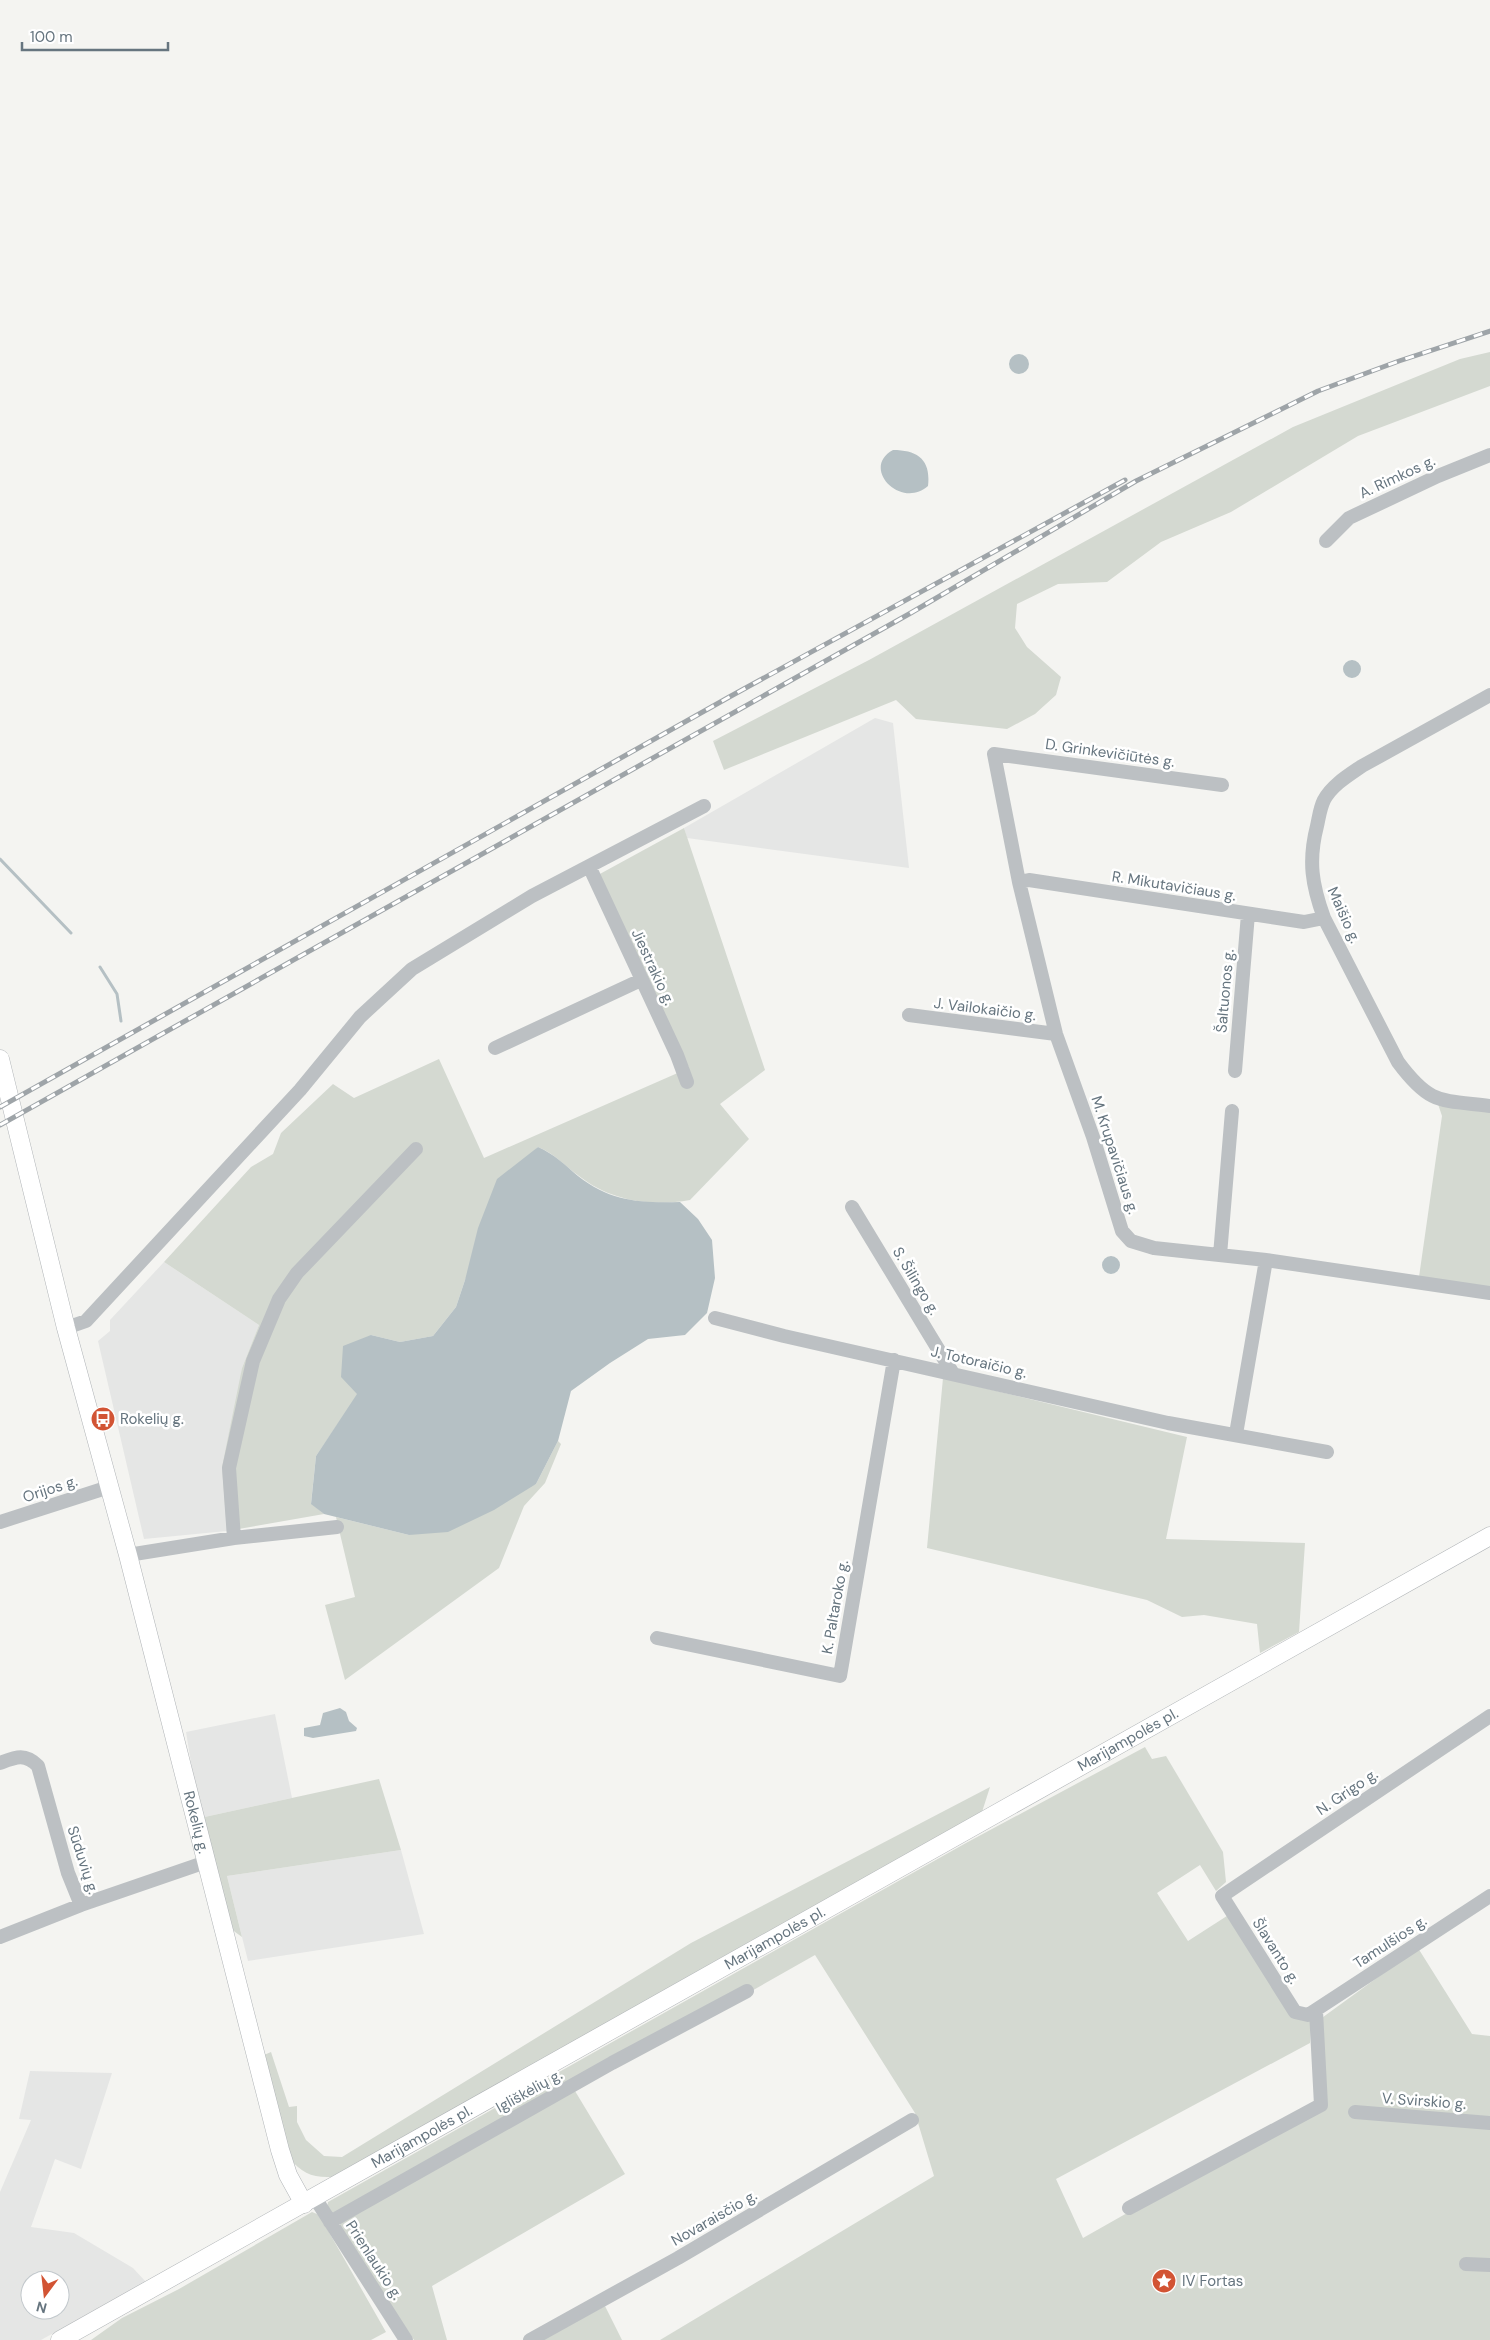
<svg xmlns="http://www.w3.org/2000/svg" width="1490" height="2340" viewBox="0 0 1490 2340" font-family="'DM Sans',sans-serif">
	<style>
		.built { fill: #e5e6e5; fill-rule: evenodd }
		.green { fill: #d4d9d1 }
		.water { fill: #b5c0c4 }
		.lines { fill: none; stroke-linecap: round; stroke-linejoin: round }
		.stream { stroke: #b5c0c4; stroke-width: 3 }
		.major-casing { stroke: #b0b4b7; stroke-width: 19 }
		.minor { stroke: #bcc0c3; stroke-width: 14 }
		.major { stroke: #fff; stroke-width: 18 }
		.rail-casing { stroke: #9ea4a8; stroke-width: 5 }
		.rail { stroke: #fff; stroke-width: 3; stroke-dasharray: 9; stroke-linecap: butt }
		.labels { text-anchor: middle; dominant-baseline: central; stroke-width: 5; stroke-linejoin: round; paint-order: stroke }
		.street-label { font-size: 15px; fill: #66757f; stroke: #fff }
		.poi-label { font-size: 15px; fill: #66757f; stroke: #fff; text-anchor: start }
	</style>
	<rect width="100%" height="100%" fill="#f4f4f1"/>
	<path class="built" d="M875,718L893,723L909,868L687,838L684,828Z
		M164,1262L259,1325L242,1368L227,1531L144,1539L98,1341L110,1331V1320Z
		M275,1714L292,1798L200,1818L186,1732Z
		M401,1850L424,1934L248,1961L227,1876Z
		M30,2071L112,2073L81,2169L55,2159L31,2227L74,2233L133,2268L146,2282L41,2340H0V2192L31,2120L19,2119ZM30,2280H60V2310H30Z"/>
	<path class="green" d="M1490,352V386L1358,436L1231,512L1161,542L1107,582L1058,584L1017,604L1015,628L1027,647L1061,677L1056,695L1035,714L1007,729L916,719L896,700L724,770L713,741L869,660L1293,427L1460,359Z
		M684,828L765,1070L720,1104L749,1139L690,1200C651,1207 611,1201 579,1176C565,1166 555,1154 538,1147L525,1159L465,1280L456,1307L433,1336L400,1342L371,1335L358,1394L316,1456L311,1503L324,1514L227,1531L222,1467L242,1368L259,1325L164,1262L251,1167L273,1154L281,1133L333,1084L354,1098L439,1059L484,1158L689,1068L598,875Z
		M1438,1104L1490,1111V1287L1419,1277L1442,1116Z
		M943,1378L1187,1437L1166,1539L1305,1543L1299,1632L1260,1653L1257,1624L1204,1615L1182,1617L1147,1600L927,1548Z
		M558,1441L561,1444L545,1483L524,1506L499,1568L345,1680L325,1605L355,1597L336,1517L409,1535L536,1484Z
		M1145,1747L1152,1759L1166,1756L1223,1852L1226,1882L1216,1891L1200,1865L1157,1893L1188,1941L1230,1914L1311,2022L1310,2043L1056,2179L1083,2238L1166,2191L1321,2108L1319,2020L1418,1948L1472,2034L1490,2036V2340H660L934,2176L915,2113L815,1955L649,2049L337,2213L330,2212L327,2208L328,2202L966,1843Z
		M379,1779L401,1850L227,1876L242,1937L231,1929L200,1818Z
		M990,1787L982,1812C765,1933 550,2057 332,2177C312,2178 302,2173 289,2158L264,2055L271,2052L289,2107L297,2106V2122L306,2140L324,2156L342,2157L691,1943Z
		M575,2091L625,2174L432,2286L447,2340H414L339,2227L341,2220Z
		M312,2212L317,2214L322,2220L386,2332L371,2340H91L122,2318L179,2289Z
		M605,2306L622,2340H542Z"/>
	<path class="water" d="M1009 364a10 10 0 1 1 20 0a10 10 0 1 1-20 0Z
		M893,450C918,450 931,460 928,486C901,510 860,468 893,450Z
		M1343 669a9 9 0 1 1 18 0a9 9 0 1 1-18 0Z
		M538,1147C554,1154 565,1165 578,1176C611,1202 641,1203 680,1202L698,1219L712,1240L715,1278L707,1313L685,1335L648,1339L610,1363L571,1391L558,1441L536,1484L494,1510L448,1532L409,1535L324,1514L311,1504L316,1456L357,1394L341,1377L343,1346L371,1335L400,1342L433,1336L456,1307L465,1280L478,1228L497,1179Z
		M1102 1265a9 9 0 1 1 18 0a9 9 0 1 1-18 0Z
		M340,1708L346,1712L349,1721L357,1728L356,1731L313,1738L304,1736V1728L320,1725L323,1713Z"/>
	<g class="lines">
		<path class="stream" d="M0,859L71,933
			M100,967L117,994L121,1021"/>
		<defs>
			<g id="major">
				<path id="s1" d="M0,1059L66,1328L128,1555L280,2150L288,2175L304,2204"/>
				<path id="s2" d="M60,2340L1490,1536"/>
			</g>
		</defs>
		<use href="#major" class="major-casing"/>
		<path class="minor" d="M1326,541L1349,518L1438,476L1490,455
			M1490,695L1362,766C1349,775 1332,785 1324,800C1320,808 1319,817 1317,826C1308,861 1312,885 1324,918L1398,1062C1430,1105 1440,1100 1490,1106
			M1222,785L994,754L1019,882L1056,1034L1093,1137L1122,1231L1131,1241L1154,1248L1266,1260L1490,1293
			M589,866L677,1055L687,1082
			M1019,882L1029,880L1304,922L1324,918
			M909,1015L1056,1034
			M495,1048L641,980
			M1235,1071L1248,914
			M852,1207L952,1372
			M1220,1255L1232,1111
			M715,1318L784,1336L1168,1423L1327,1452
			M66,1328L86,1321L300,1090L360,1017L412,969L532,896L704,806
			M1236,1434L1266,1260
			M0,1522L109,1487
			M234,1538L229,1468L253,1361L279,1299L297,1273L416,1149
			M128,1555L234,1538L337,1527
			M657,1638L840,1676L894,1360
			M1490,1716L1222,1896L1295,2012L1308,2015L1490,1896
			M0,1763C16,1757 25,1753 38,1766L68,1873L81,1905
			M0,1937L81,1905L206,1862
			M1355,2112L1490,2123
			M315,2198L406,2340
			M1129,2208L1321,2105L1316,2011
			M330,2222L612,2063L747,1991
			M1466,2264L1490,2265
			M530,2340L678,2258L912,2120"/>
		<use href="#major" class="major"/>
		<defs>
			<path id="rail" d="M0,1107L731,696L1125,480
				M0,1125L909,614L1136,481L1318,391L1399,361L1490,331"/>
		</defs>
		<use href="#rail" class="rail-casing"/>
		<use href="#rail" class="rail"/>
	</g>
	<defs>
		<symbol id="bus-disc" viewBox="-11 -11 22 22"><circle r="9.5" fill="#d25434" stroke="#fff"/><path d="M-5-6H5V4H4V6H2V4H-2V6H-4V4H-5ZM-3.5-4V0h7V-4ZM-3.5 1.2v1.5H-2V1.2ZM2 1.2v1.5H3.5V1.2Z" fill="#fff"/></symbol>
		<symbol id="sight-disc" viewBox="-11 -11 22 22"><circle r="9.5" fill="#d25434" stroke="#fff"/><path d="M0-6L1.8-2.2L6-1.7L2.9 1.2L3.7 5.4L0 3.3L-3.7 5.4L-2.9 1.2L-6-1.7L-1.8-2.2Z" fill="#fff"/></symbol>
	</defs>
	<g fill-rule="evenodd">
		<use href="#bus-disc" x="89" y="1405" width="28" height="28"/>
		<use href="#sight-disc" x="1150" y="2267" width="28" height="28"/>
	</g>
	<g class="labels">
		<g class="street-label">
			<text transform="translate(1397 477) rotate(-25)">A. Rimkos g.</text>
			<text transform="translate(1110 753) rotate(8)">D. Grinkevičiūtės g.</text>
			<text transform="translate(1174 886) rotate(9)">R. Mikutavičiaus g.</text>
			<text transform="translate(1344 915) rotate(66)">Maišio g.</text>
			<text transform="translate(653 967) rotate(65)">Jiestrakio g.</text>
			<text transform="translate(1225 991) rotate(-85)">Šaltuonos g.</text>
			<text transform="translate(985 1009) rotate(7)">J. Vailokaičio g.</text>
			<text transform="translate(1115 1155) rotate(72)">M. Krupavičiaus g.</text>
			<text transform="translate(916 1281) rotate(59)">S. Šilingo g.</text>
			<text transform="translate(979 1362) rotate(13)">J. Totoraičio g.</text>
			<text transform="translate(50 1489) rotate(-18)">Orijos g.</text>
			<text transform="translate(835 1607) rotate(-80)">K. Paltaroko g.</text>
			<text stroke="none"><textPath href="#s2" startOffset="1225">Marijampolės pl.</textPath></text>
			<text transform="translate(1347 1792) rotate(-34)">N. Grigo g.</text>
			<text stroke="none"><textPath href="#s1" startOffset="788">Rokelių g.</textPath></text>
			<text transform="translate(83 1860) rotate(72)">Sūduvių g.</text>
			<text stroke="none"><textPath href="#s2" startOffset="820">Marijampolės pl.</textPath></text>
			<text transform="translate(1390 1942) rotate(-33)">Tamulšios g.</text>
			<text transform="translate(1276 1951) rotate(58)">Šlavanto g.</text>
			<text transform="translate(529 2091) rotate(-29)">Igliškėlių g.</text>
			<text transform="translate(1424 2101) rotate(4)">V. Svirskio g.</text>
			<text stroke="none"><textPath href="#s2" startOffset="415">Marijampolės pl.</textPath></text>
			<text transform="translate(714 2218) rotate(-30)">Novaraisčio g.</text>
			<text transform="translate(374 2260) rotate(57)">Prienlaukio g.</text>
		</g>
		<g class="poi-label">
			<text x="120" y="1419">Rokelių g.</text>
			<text x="1182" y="2281">IV Fortas</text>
		</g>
	</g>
	<g transform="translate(45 2295) rotate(195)"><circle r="24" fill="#ffffff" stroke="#c2c8cc"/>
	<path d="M0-4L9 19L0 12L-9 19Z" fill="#d25434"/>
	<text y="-8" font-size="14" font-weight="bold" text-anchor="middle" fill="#66757f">N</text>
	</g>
	<path d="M22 42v8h146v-8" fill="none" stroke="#66757f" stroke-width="2.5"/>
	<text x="30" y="42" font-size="15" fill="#66757f" stroke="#ffffff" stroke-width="4" paint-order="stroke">100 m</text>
</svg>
